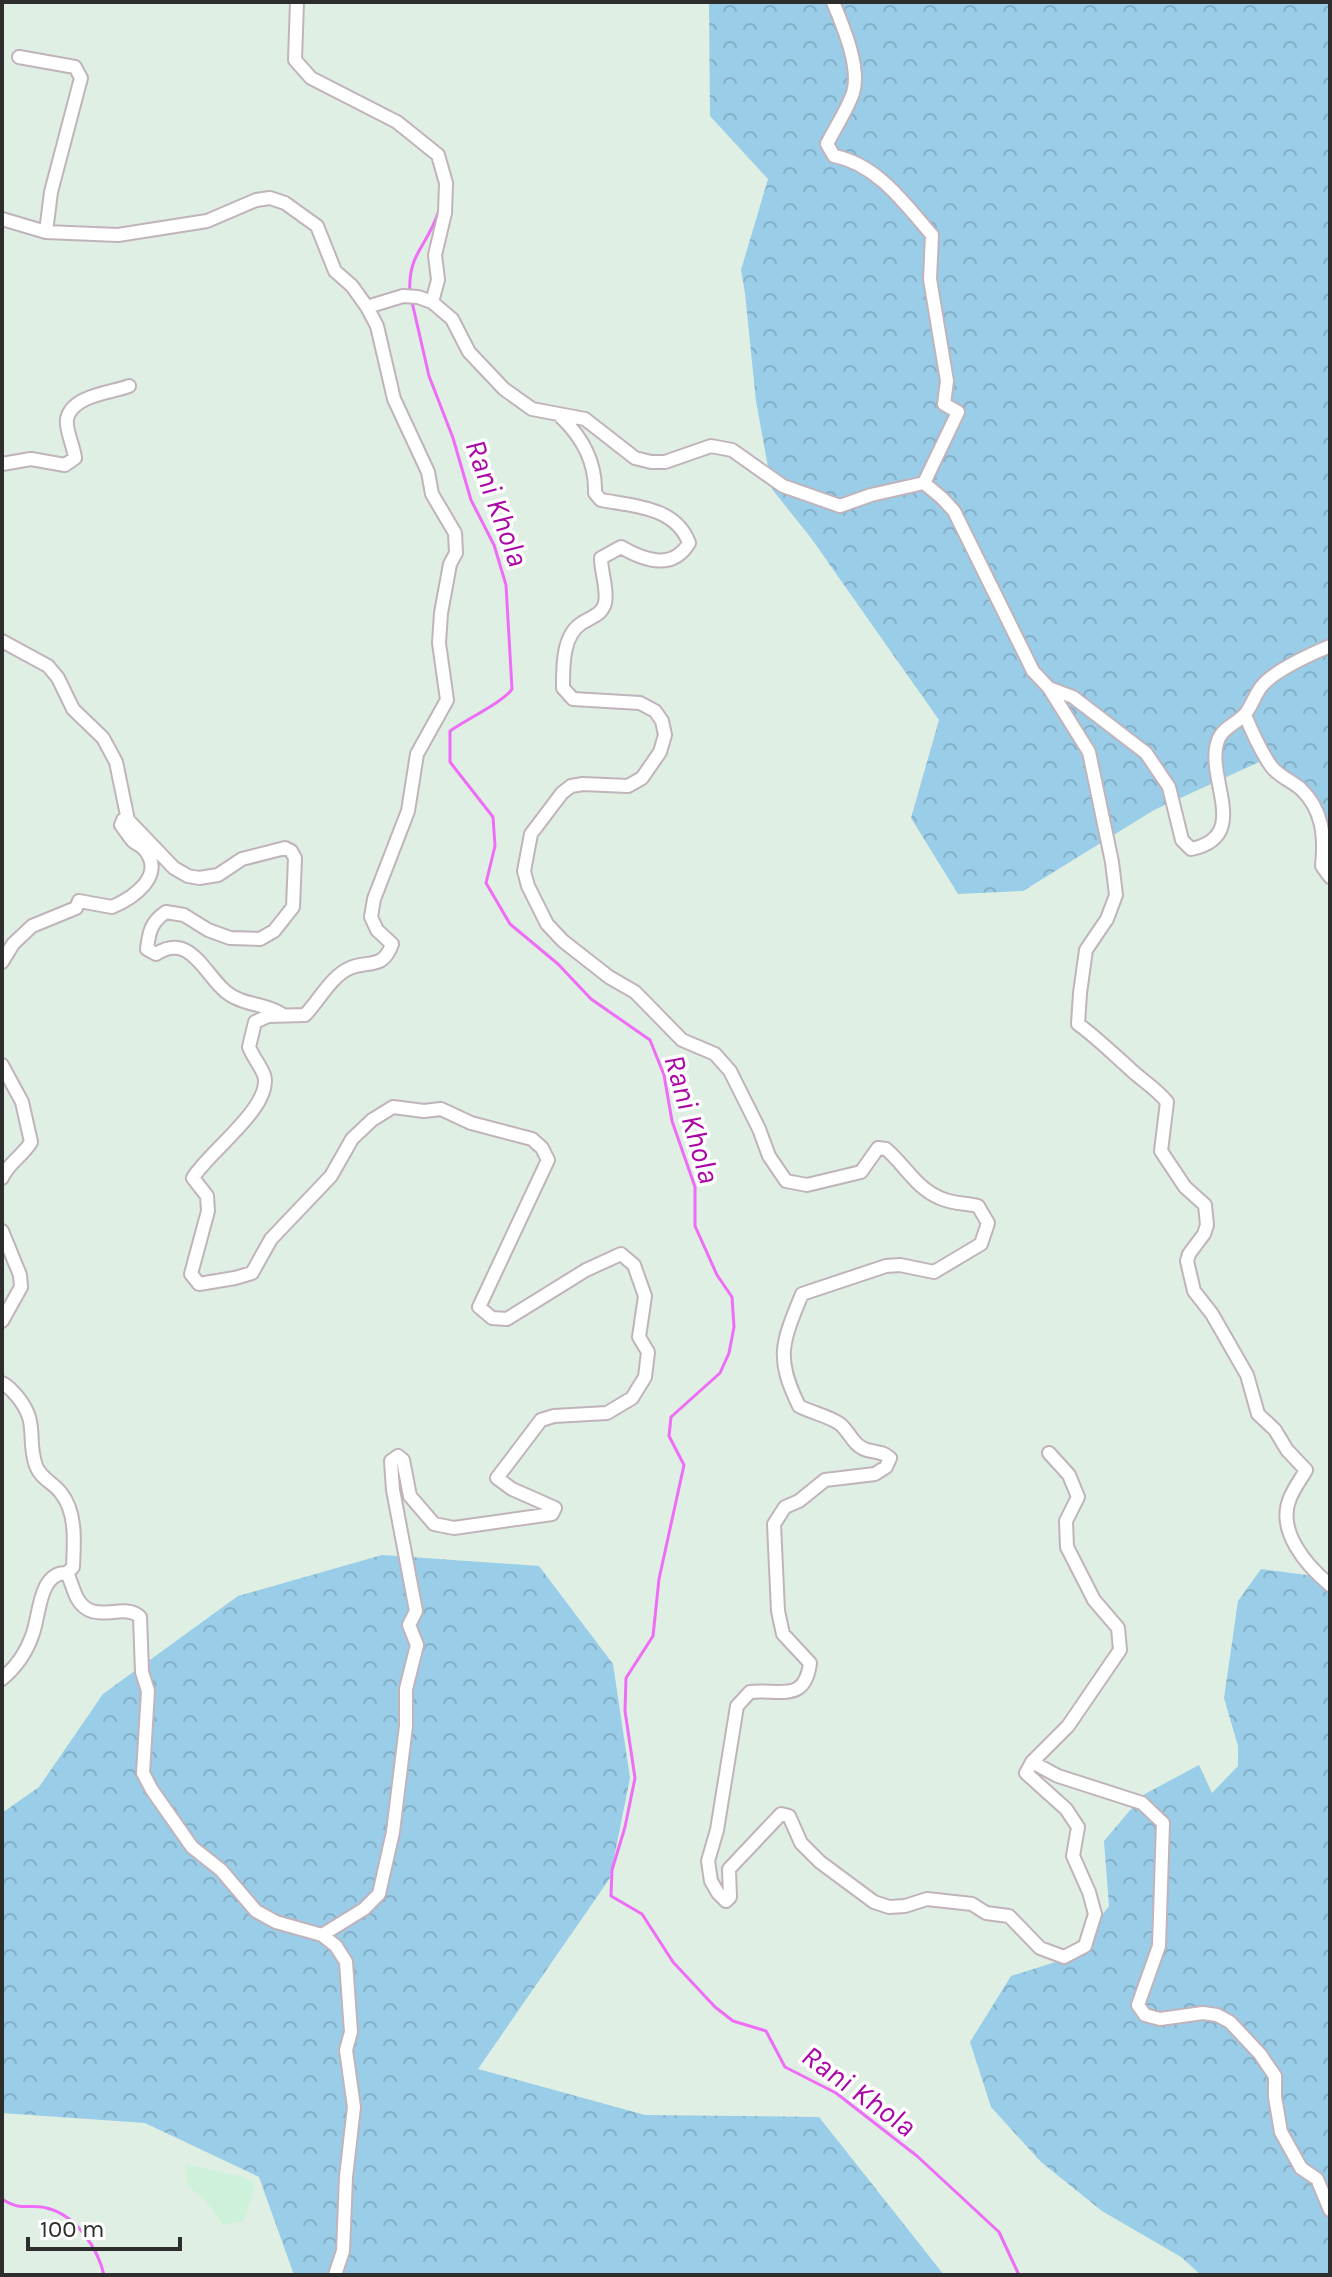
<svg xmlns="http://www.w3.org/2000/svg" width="1332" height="2277" viewBox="0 0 1332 2277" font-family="Karla,sans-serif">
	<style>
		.education { fill: #cef1db }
		.forest { fill: url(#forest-crowns) }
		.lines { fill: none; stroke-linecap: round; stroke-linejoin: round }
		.stream { stroke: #ef6df6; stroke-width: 3 }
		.minor-casing { stroke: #c1b3bb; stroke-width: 16 }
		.minor { stroke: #fff; stroke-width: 12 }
		.labels { text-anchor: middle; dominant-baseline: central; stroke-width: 7; stroke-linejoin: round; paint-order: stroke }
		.water-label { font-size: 30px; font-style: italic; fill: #aa05a5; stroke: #fff }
	</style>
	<defs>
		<pattern id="forest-crowns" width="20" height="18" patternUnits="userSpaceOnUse" patternTransform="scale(2)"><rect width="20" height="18" fill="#99cde8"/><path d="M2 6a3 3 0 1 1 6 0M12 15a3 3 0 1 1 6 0" fill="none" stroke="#84b0c7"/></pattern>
	</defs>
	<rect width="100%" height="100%" fill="#dfefe3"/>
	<path class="education" d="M185,2164L244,2177L255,2184L244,2221L223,2225L206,2201L188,2186Z"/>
	<path class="forest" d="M709,2H1330V829L1268,758L1154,810L1023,891L958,894L911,818L939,720L811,538L772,489L756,401L745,293L741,270L768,179L710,116Z
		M382,1555L539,1566L613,1664L630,1778L610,1878L478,2069L645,2115L819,2117L944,2275H294L259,2177L145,2123L2,2113V1813L39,1787L103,1694L238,1596Z
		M1261,1569L1330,1578V2275H1201L1181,2257L1102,2211L1041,2162L991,2107L970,2042L1011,1976L1068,1958L1109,1906L1104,1841L1143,1795L1199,1765L1212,1793L1238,1766V1746L1224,1698L1238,1601Z"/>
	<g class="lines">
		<path class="stream" d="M290,46L291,26
			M319,89L337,98
			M410,295C407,252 428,247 439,210
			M412,302L429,376L453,438L471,500L494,545L506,585L512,689C505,701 465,720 450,731V762L493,817L495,846L486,883L510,924L558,964L591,999L650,1040L664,1075L672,1121L695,1187V1226L717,1275L732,1297L734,1327L729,1353L720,1373L671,1417L669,1436L684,1465L659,1579L653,1636L626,1678L625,1711L635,1778L625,1827L612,1870L611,1896L642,1914L673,1962L715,2007L733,2021L766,2031L785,2067L836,2093L917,2156L999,2232L1019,2275
			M2,2199C23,2213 31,2202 50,2209C77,2217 98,2249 104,2275"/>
		<defs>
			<path id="minor" d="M297,2L295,60L311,78L397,122L438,155L446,183L445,213L435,255L438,280L432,302
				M833,2C843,26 861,68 853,93C847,110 835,128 827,144L834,156C877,164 905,204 932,235L930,279L947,381L944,404L958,412L924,483
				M19,57L75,67L81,78L51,192L46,232
				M2,219L46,232L118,235L207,221L256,200L270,198L285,203L317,226L335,271L352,286L367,307L403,296L418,297L432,302L452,319L469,352L504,389L532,409L585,419L635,458L651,462H665L711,446L732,450L783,486L840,506L871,495L924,483L942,498L954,511L1033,671L1049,688L1073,697L1146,753L1169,787L1182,840L1191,849C1254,836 1202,775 1219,738C1224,727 1238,723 1246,713C1252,705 1255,695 1261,687C1274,670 1311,654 1330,646
				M561,417C583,438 596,463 595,493L601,500C634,506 676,507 689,543C673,570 645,561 621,547L601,558C601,572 608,590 605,603C602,615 591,617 582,623C562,635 563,668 563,688L573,699L640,703L655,711L662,721L665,735L660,752L642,778L628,786L583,784L571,786L562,793L531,834L524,871L528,886L547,924L563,941L609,977L635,992L682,1040L715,1054L730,1071L759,1129L769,1156L786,1181L807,1185L861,1172L878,1148L886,1149C905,1165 916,1188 940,1198C953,1204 965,1203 978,1206L988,1223L981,1244L934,1272L900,1265L886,1266L802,1294C782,1343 775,1357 799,1406C812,1413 829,1416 840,1424C850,1432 853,1446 867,1450C877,1453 882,1451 890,1458L886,1467L875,1474L825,1480L799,1501L785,1507L774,1524L778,1611L783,1634L810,1663C805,1703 780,1689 750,1692L737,1706L717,1830L708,1861L711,1881L718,1893L726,1901L730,1897L729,1869L781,1814L789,1816L801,1843L820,1862L874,1902L889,1907L905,1906L927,1899L972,1904L986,1913L1009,1916L1040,1948L1064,1957L1085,1946L1095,1914L1089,1892L1073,1856L1078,1827L1066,1809L1026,1773L1032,1762L1068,1726L1120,1650L1118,1628L1094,1600L1067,1547L1066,1521L1078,1497L1069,1475L1049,1453
				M2,464L31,459L65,465L75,458C74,447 65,429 67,419C72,395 111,393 129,386
				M2,641L48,666L58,678L73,709L103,738L116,762L128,820
				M1049,688L1089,752L1112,862L1116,895L1107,919L1086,950L1080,993L1078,1024C1096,1037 1111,1052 1128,1067C1141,1080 1156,1088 1167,1102L1161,1151L1185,1187L1205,1205L1207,1225L1204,1234L1189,1254L1187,1261L1194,1291L1212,1314L1247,1375L1258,1414L1275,1430L1287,1450L1306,1470C1301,1479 1294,1488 1290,1498C1276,1531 1307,1566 1330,1585
				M1245,715C1252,732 1260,750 1271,766C1278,776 1292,781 1301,789C1323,810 1325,837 1322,866L1330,877
				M2,962L13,944L32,926L76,908L79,901L112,907C133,898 167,875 144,849C141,845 136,844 133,841C129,837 125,830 121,825L123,820H128L174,868L188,876L199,878L218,875L242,859L285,848L291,851L295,858L293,907L274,931L260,939L230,938L208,930L184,915L166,912C151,922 149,932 147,949L156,954C195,929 207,986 236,998C252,1006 267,1004 283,1015
				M2,1065L22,1102L31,1142C23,1156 8,1163 2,1178
				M2,1231L20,1275L21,1287L2,1321
				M2,1383C9,1386 11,1390 16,1395C40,1423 26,1437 36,1466C41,1479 54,1483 61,1493C77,1513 74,1543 73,1567L67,1573C38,1572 40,1617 32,1636C26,1653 15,1668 2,1679
				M67,1573C71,1581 73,1590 77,1598C93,1627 123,1601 140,1617L142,1672L148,1691L143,1773L152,1790L192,1847L221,1870L256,1911L276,1922L322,1935L336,1946L346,1962L351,2032L346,2050L354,2107L346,2177L343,2251L335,2275
				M1032,1762L1058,1776L1142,1803L1163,1823L1159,1946L1138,2005L1145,2015L1160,2019L1203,2013L1217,2015L1230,2022L1260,2054L1275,2076V2097L1281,2132L1301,2168L1317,2179L1330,2210
				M322,1935L364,1909L379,1894L393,1832L406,1726V1689L417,1645L409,1625L416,1611L393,1490L391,1461L398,1456L403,1460L410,1496L434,1524L454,1528L552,1514L555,1508L512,1489L497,1478L541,1420L554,1416L607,1413L632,1398L645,1377L648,1352L639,1337L645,1296L634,1265L621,1254L586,1270L507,1319L492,1318L479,1307L548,1160L542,1148L532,1139L471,1123L441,1109L424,1111L393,1107L372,1120L352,1139L331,1176L271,1239L252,1273L235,1278L199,1284L191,1274L208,1211L207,1196L193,1178C206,1154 274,1106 264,1075C260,1065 253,1057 249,1047L255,1022L268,1016L305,1015C319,1001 331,976 350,968C369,960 383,970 392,944L377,930L371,917L374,899L408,811L417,754L447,700L439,643L441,613L450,564L456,553L455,533L432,494L428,472L394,399L377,326L367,307"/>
		</defs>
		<use href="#minor" class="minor-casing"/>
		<use href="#minor" class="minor"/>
	</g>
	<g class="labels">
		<g class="water-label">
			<text transform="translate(497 503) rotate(70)">Rani Khola</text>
			<text transform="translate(692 1119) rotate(74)">Rani Khola</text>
			<text transform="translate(859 2091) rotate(36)">Rani Khola</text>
		</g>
	</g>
	<rect width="1332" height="2277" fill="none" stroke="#2d2d2d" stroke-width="8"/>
	<path d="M28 2237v12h152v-12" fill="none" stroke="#2d2d2d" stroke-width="4"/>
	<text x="40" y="2237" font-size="24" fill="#2d2d2d" stroke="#ffffff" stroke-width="6" paint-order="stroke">100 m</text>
</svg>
